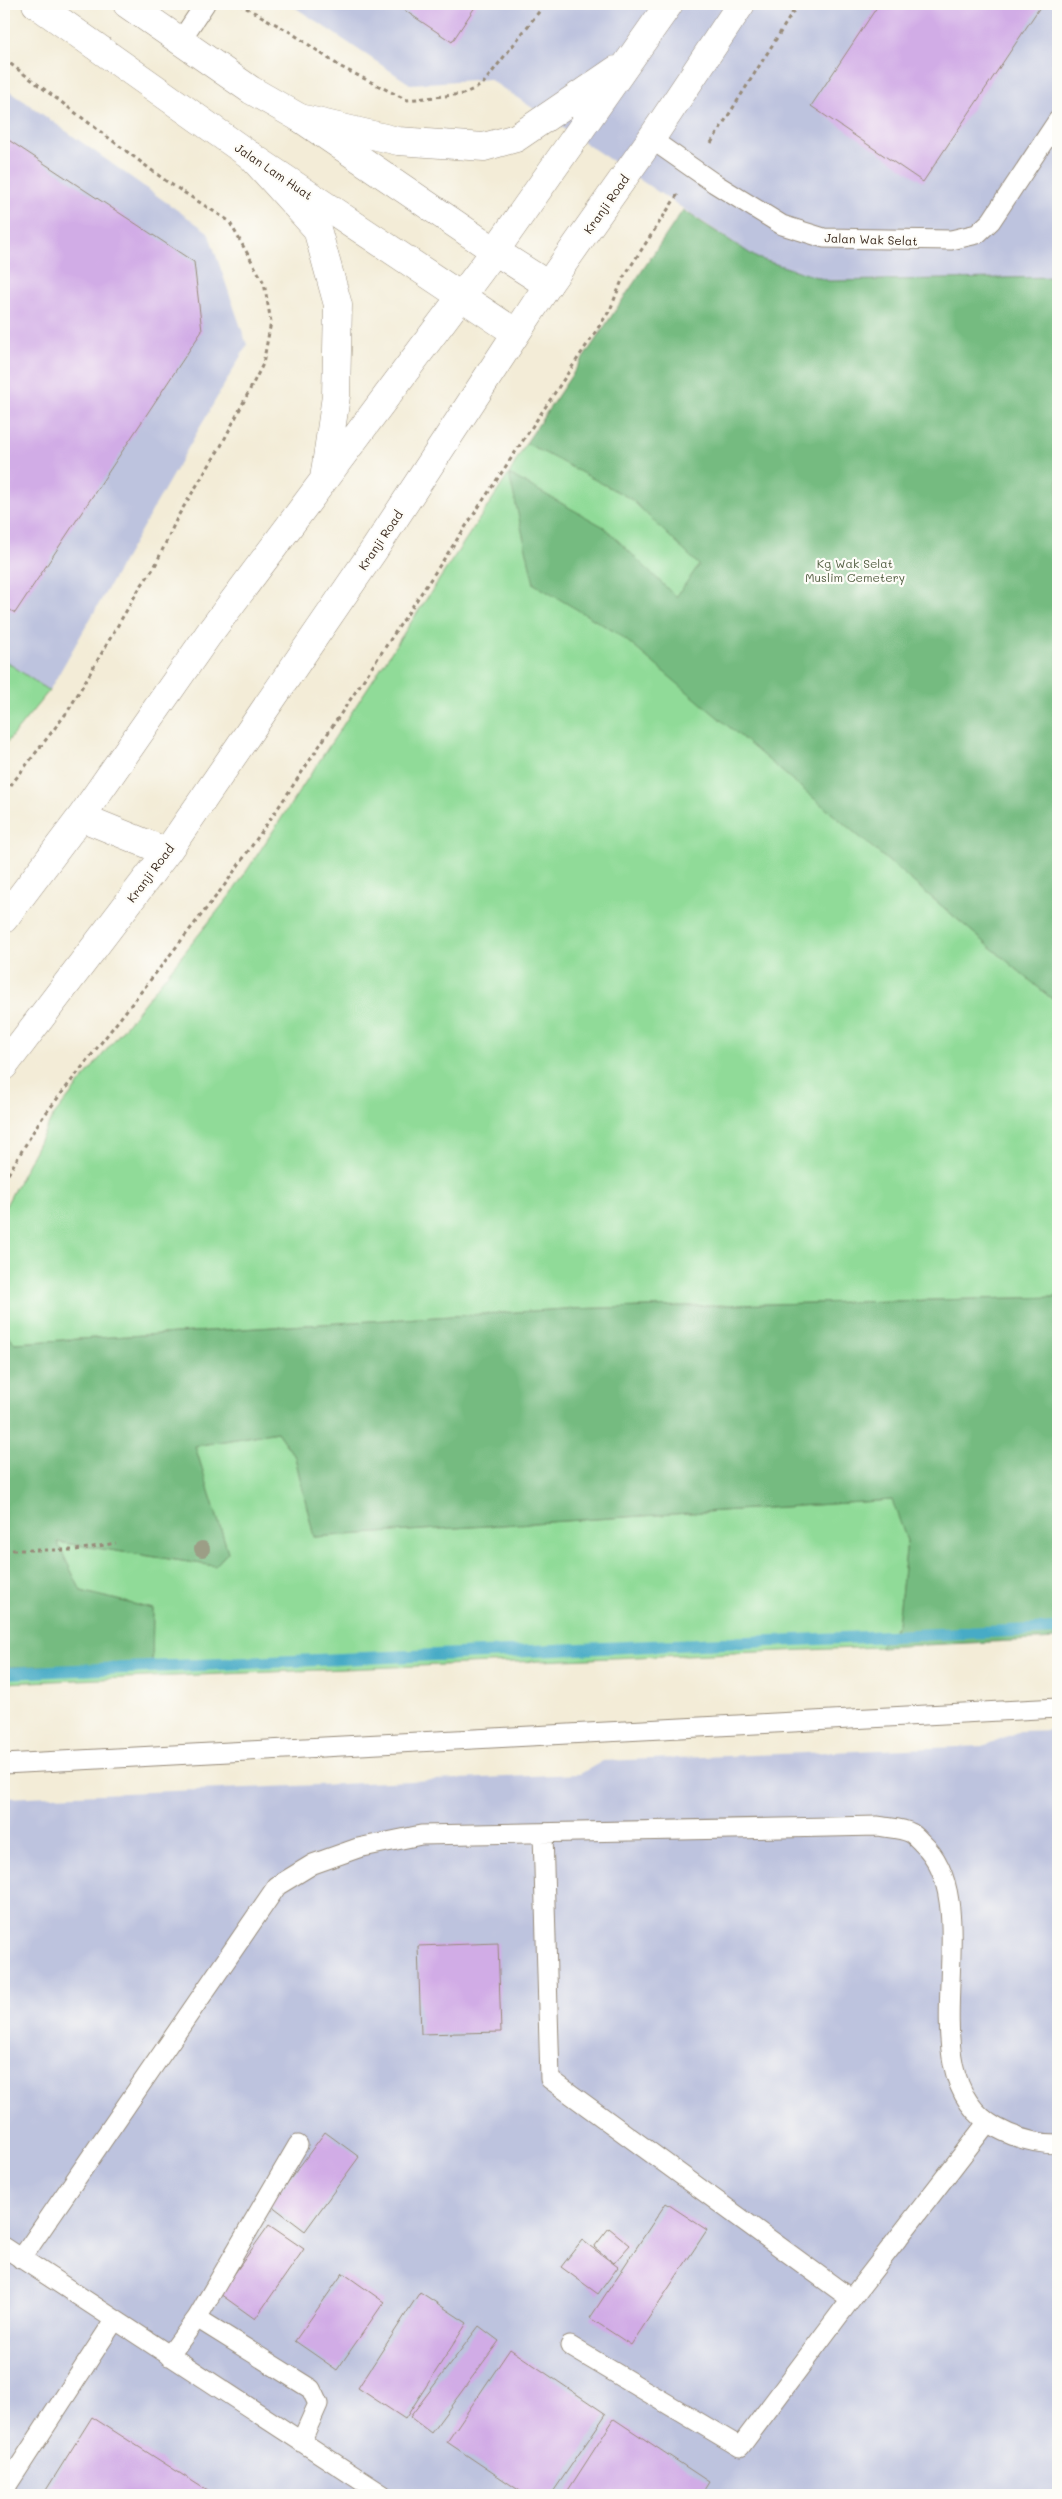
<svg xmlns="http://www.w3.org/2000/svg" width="1062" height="2499" viewBox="0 0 1062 2499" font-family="Mali,sans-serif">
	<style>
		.industrial { fill: #bdc3de }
		.green { fill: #90db98; stroke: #66825b }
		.forest { fill: #74bb80; stroke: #58724f }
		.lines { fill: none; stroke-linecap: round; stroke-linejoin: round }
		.stream { stroke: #47abc6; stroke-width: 12 }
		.building { fill: #d1ace6 }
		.lane-casing { stroke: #978b7a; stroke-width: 21 }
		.street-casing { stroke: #978b7a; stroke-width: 29 }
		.primary-casing { stroke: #978b7a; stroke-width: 29 }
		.path { stroke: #978b7a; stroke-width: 3; stroke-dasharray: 4 4; stroke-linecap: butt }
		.lane { stroke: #fff; stroke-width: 19 }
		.street { stroke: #fff; stroke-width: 28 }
		.primary { stroke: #fff; stroke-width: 28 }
		.tree { fill: #9c9e86 }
		.labels { text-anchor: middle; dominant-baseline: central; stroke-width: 4.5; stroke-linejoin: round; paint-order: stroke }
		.street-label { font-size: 12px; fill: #3b2a1e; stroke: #fdfcf7 }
		.park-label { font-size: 12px; fill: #545f43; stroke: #fdfcf7 }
	</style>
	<rect width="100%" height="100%" fill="#fdfcf7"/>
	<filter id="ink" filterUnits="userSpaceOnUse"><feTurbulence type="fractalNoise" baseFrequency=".02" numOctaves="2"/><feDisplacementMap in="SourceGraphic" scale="10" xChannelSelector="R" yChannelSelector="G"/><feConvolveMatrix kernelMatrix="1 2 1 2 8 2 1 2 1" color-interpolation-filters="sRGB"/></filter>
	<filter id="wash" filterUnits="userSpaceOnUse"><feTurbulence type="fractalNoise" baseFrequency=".0096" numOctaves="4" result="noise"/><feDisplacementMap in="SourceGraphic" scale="20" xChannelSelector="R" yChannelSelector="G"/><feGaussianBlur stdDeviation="1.12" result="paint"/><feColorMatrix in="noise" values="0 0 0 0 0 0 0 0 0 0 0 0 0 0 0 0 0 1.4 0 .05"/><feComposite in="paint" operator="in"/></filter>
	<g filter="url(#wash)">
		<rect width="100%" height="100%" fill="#f3ecd7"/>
		<path class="industrial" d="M290,4H1058V277L829,281L798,273L757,258L489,79L410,84Z
			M4,87L208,232L247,345L49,691L4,660Z
			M1058,1730V2495H4V1798L580,1774L603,1761L983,1746L1020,1731Z"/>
		<path class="green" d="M629,301L800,786L1058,1004V1297L566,1309L15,1343L4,1333V1209L52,1118L232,893L509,474L526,443L533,446Z
			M4,660L49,691L4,746Z
			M277,1432L295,1457L314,1537L893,1500L907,1541L898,1624L879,1647L4,1683V1667L152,1663L153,1609L81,1591L57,1542L215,1566L228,1552L195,1446Z"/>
		<path class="forest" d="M683,210L757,258L829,281L1058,277V1004L620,635L534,584L509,474L604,527L676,597L699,565L631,499L526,443Z
			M1058,1297V1639L879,1647L898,1624L907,1541L892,1500L314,1537L295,1457L277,1432L195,1446L228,1552L215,1566L57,1542L81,1591L153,1609L152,1663L4,1667V1333L15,1343L566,1309Z"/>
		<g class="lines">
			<path class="stream" d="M4,1673L1058,1629"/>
		</g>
		<g id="blocks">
			<path class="building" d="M395,4H477L452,42Z
				M879,4H1042L923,182L811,106Z
				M4,137L194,262L202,331L15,613L4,606Z
				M498,1943L501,2032L421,2034L418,1946Z
				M325,2132L359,2157L305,2231L271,2205Z
				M666,2203L707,2230L631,2345L590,2318Z
				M269,2225L304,2249L255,2319L220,2294Z
				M609,2228L630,2245L614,2263L594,2247Z
				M582,2240L618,2267L598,2294L561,2267Z
				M343,2273L384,2302L337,2370L295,2341Z
				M420,2292L467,2323L405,2419L358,2388Z
				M479,2326L499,2341L431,2433L410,2417Z
				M510,2349L606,2414L551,2495H526L447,2442Z
				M92,2417L214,2495H43Z
				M614,2419L709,2482L701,2495H565Z"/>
		</g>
	</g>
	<g filter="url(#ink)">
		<use href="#blocks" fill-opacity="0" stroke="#978b7a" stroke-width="1"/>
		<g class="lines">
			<defs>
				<path id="lane" d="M181,40L205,4
					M651,139L714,183L782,225L824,238L951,240L977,234L991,221L1058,120
					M4,1764L1058,1708
					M543,1833L550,2079L851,2299
					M4,2247L383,2495
					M21,2259L277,1886L313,1864L358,1848L421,1835L878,1826C888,1828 902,1828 911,1833C915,1835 919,1840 922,1843C992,1907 901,2075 997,2128C1017,2139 1035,2144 1058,2144
					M197,2318L311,2389L318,2404L301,2442
					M570,2346L740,2447L851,2299L987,2123
					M169,2356L197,2318L298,2145
					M4,2490L114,2321"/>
				<path id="street" d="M36,4L251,156L516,333
					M127,4L251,90L300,118L495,251L548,285"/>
				<path id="primary" d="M300,118L398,141L484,147L516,138L616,70
					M251,156L317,229L338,305L336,396L324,479
					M81,817L167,852
					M4,919L81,817L208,635L495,251L669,4
					M4,1066L167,852L374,550L548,285L651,139L741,4"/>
			</defs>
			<use href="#lane" class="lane-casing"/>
			<use href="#street" class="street-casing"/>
			<use href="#primary" class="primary-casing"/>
			<path class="path" d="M239,4L290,32L341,67L407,100L463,94L482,85L545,4
				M4,59L166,181L229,221L264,283L271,322L263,364L221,446L178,516L155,566L139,589L68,711L4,794
				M711,143L798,4
				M4,1181L39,1122L224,886L276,811L610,310L623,278L678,194
				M4,1550H76L116,1543"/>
			<use href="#lane" class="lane"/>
			<use href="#street" class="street"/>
			<use href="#primary" class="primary"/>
		</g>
		<circle class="tree" cx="202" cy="1549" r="8"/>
	</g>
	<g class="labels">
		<g class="street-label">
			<text transform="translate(274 171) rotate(34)">Jalan Lam Huat</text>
			<text transform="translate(606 204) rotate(-55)">Kranji Road</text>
			<text transform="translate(871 239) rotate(2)">Jalan Wak Selat</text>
			<text transform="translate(380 540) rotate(-56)">Kranji Road</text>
			<text transform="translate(150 873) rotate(-53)">Kranji Road</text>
		</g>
		<g class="park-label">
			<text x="855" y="563">Kg Wak Selat<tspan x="855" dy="14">Muslim Cemetery</tspan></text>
		</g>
	</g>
	<rect width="1062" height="2499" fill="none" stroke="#fdfcf7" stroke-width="20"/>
</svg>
